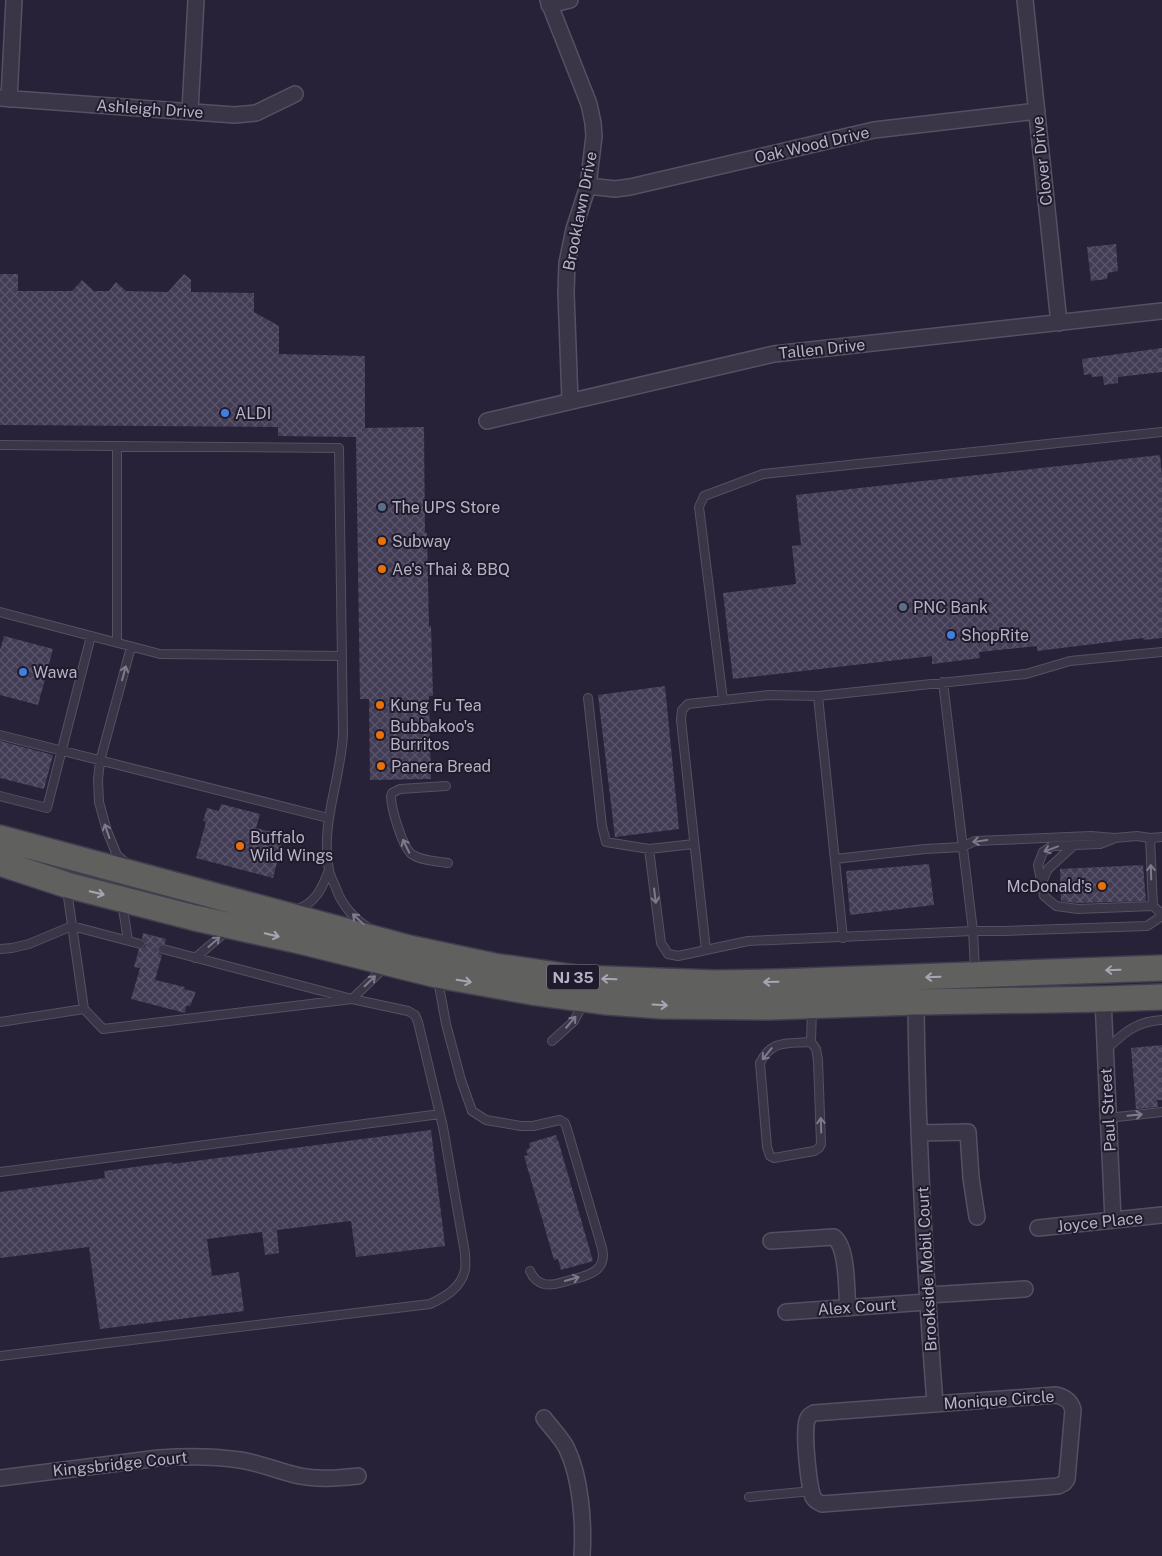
<svg xmlns="http://www.w3.org/2000/svg" width="1162" height="1556" viewBox="0 0 1162 1556" font-family="'Public Sans',sans-serif">
	<style>
		.building { fill: url(#building-cross-hatch) }
		.lines { fill: none; stroke-linecap: round; stroke-linejoin: round }
		.service-casing { stroke: #555162; stroke-width: 10 }
		.minor-casing { stroke: #555162; stroke-width: 18 }
		.trunk-casing { stroke: #423e4f; stroke-width: 28 }
		.service { stroke: #3a3648; stroke-width: 8 }
		.minor { stroke: #3a3648; stroke-width: 15 }
		.trunk { stroke: #60605e; stroke-width: 25 }
		.oneway { stroke: #7e7a8c }
		.oneway2 { stroke: #a9a5b5 }
		.shop-dot { fill: #3f7fe0; stroke: #201b2c; stroke-width: 2 }
		.service-dot { fill: #5c6f8a; stroke: #201b2c; stroke-width: 2 }
		.food-dot { fill: #e8710a; stroke: #201b2c; stroke-width: 2 }
		.labels { text-anchor: middle; dominant-baseline: central; stroke-width: 4; stroke-linejoin: round; paint-order: stroke }
		.shield { fill: #201b2c; stroke: #898496; stroke-width: 1 }
		.shield-label { font-size: 15px; font-weight: bold; fill: #b6b1c4 }
		.street-label { font-size: 16px; fill: #b6b1c4; stroke: #201b2c }
		.poi-label { font-size: 16px; fill: #b6b1c4; stroke: #201b2c; text-anchor: start }
	</style>
	<defs>
		<pattern id="building-cross-hatch" width="8" height="8" patternUnits="userSpaceOnUse" patternTransform="scale(1.25)"><rect width="8" height="8" fill="#423c55"/><path d="M0 0l8 8M0 8l8-8" fill="none" stroke="#5b566c"/></pattern>
	</defs>
	<rect width="100%" height="100%" fill="#272237"/>
	<path class="building" d="M1116,244L1118,271L1108,273L1107,279L1091,281L1087,247Z
		M0,274H18V291H72L82,280L94,291H109L116,282L126,291L168,292L184,274L191,280V292L254,293V312L279,326V354L365,356V428L424,427L425,533H427L429,626H431L433,696H429L431,779L370,780L369,699H360L356,437L278,436V427L0,425Z
		M1162,348V372L1118,377V383L1104,385L1103,376L1092,377L1091,374L1084,375L1082,359Z
		M1160,455L1162,475V638L1144,640L1143,638L1037,651V646L979,652L980,658L932,664V656L733,679L723,593L796,584L792,546L801,545L796,495Z
		M4,636L53,649L38,705L0,695V650Z
		M665,686L679,829L615,837L598,695Z
		M0,741L53,755L44,789L0,778Z
		M221,804L260,814L256,828L284,835L273,878L196,858L206,822L203,821L207,808L219,811Z
		M929,864L934,905L850,915L846,871Z
		M1143,865L1146,901L1077,903L1061,901L1060,869Z
		M143,933L166,939L165,944H161L158,947L159,953L162,955L155,980L185,987L184,989L196,992L190,1006H186L185,1013L131,999L140,968L134,967L139,949L144,948L146,945L144,940L142,939Z
		M1162,1045V1100H1157L1158,1107L1136,1109L1131,1048Z
		M431,1130L445,1246L356,1257L351,1221L277,1230L279,1253L265,1255L262,1232L207,1239L212,1276L239,1272L244,1311L100,1329L89,1247L0,1258V1192L105,1178L104,1171L172,1162V1164Z
		M556,1135L557,1140H558L593,1261L561,1270L558,1259L554,1260L524,1156L528,1155L526,1150L530,1148L529,1143Z"/>
	<g class="lines">
		<defs>
			<path id="service" d="M0,445L339,448L343,734C341,779 320,824 329,870C330,877 335,884 337,891C343,906 355,920 369,928
				M0,612L160,654L342,656
				M117,643V446
				M943,682L973,931L975,970
				M818,696L843,938
				M588,698L602,826L606,842L649,849L694,844
				M723,700L699,507L704,496L763,474L1162,432
				M0,735L328,818
				M446,786L400,789L392,793L391,796C391,808 403,850 413,855C422,861 437,861 448,863
				M0,796L47,808L91,636
				M1150,838L1153,906
				M1113,839L1100,844L1052,846L1043,852L1038,865L1044,896L1056,906L1078,909L1153,906L1162,914
				M649,849L661,943L668,954L678,956L748,941L973,931H1003L1147,926L1162,916
				M835,859L925,849L962,847L975,841L1091,836L1115,838L1137,836L1150,838L1162,837
				M127,864L117,855L107,831L99,802L98,780L100,761L131,647
				M1042,882L1048,869L1073,846
				M67,890L84,1009
				M122,903L128,940
				M295,910C315,904 322,889 329,870
				M0,949L12,948L29,944L72,926L140,944
				M706,950L681,720L682,710L688,704L769,695L818,696L1026,674L1070,661L1162,652
				M195,958L228,930
				M438,980L446,1024L461,1080L472,1111L486,1120L521,1126H533L560,1120L565,1123L567,1129L602,1248C608,1273 585,1276 567,1281C560,1283 552,1286 544,1284C537,1282 533,1278 530,1271
				M0,1022L84,1009L103,1029L352,999L384,968
				M552,1041L574,1021L584,1002
				M811,1042C788,1044 772,1039 760,1063L767,1147L770,1156L774,1158L814,1151L819,1148L821,1144L818,1060L816,1049L811,1042L812,1010
				M1106,1050C1123,1033 1137,1021 1162,1020
				M1108,1118L1162,1112
				M0,1172L440,1114
				M0,1356L430,1304C445,1297 461,1288 465,1270C466,1265 465,1258 465,1253L443,1127L418,1022L415,1015L408,1011L352,999L163,949
				M749,1497L812,1491"/>
			<path id="minor" d="M548,0L589,104L593,123L594,136L588,186L574,229L567,263L566,293L570,401
				M1025,0L1059,323
				M549,5L570,0
				M0,98L235,115L256,113L295,94
				M9,99L14,0
				M190,111L196,0
				M588,186L615,189L630,187L874,130L1037,111
				M487,421L774,354L1162,311
				M1103,999L1113,1220
				M916,1002C917,1136 925,1270 935,1404
				M920,1133L968,1132L971,1178L977,1217
				M1038,1228L1162,1215
				M771,1241L834,1237C848,1248 846,1290 848,1308
				M928,1295L1025,1289
				M786,1312L927,1302
				M1056,1395C1065,1397 1071,1401 1073,1410L1067,1479L1064,1483L1058,1486L822,1504C818,1502 815,1501 813,1497C809,1486 802,1428 808,1418C809,1416 812,1414 814,1413Z
				M544,1418C551,1428 562,1438 567,1449C581,1478 584,1524 582,1556
				M0,1478L159,1458C186,1456 213,1456 240,1460C261,1463 280,1472 300,1476C319,1480 338,1478 358,1476"/>
			<path id="trunk" d="M0,838L409,948L494,966L578,978L715,983L776,982L1162,968
				M0,863L67,885L195,918L300,941L437,975L532,992L607,1002L662,1006L771,1007L916,1002L1103,999L1162,997"/>
		</defs>
		<use href="#service" class="service-casing"/>
		<use href="#minor" class="minor-casing"/>
		<use href="#trunk" class="trunk-casing"/>
		<use href="#service" class="service"/>
		<use href="#minor" class="minor"/>
		<use href="#trunk" class="trunk"/>
	</g>
	<defs><path id="oneway-shaft" d="M-6 0H5M1.5-3L5.5 0L1.5 3" fill="none" stroke-width="1.6" stroke-linecap="round" stroke-linejoin="round" transform="scale(1.25)"/></defs>
	<g class="oneway">
		<use href="#oneway-shaft" transform="translate(124 673) rotate(-75)"/>
		<use href="#oneway-shaft" transform="translate(107 831) rotate(-109)"/>
		<use href="#oneway-shaft" transform="translate(980 841) rotate(172)"/>
		<use href="#oneway-shaft" transform="translate(406 846) rotate(-116)"/>
		<use href="#oneway-shaft" transform="translate(1051 849) rotate(160)"/>
		<use href="#oneway-shaft" transform="translate(1151 872) rotate(-92)"/>
		<use href="#oneway-shaft" transform="translate(655 896) rotate(83)"/>
		<use href="#oneway-shaft" transform="translate(358 919) rotate(-137)"/>
		<use href="#oneway-shaft" transform="translate(214 942) rotate(-41)"/>
		<use href="#oneway-shaft" transform="translate(370 981) rotate(-44)"/>
		<use href="#oneway-shaft" transform="translate(571 1022) rotate(-50)"/>
		<use href="#oneway-shaft" transform="translate(767 1054) rotate(129)"/>
		<use href="#oneway-shaft" transform="translate(1135 1115) rotate(-6)"/>
		<use href="#oneway-shaft" transform="translate(821 1125) rotate(-92)"/>
		<use href="#oneway-shaft" transform="translate(572 1279) rotate(-16)"/>
	</g>
	<g class="oneway2">
		<use href="#oneway-shaft" transform="translate(97 893) rotate(14)"/>
		<use href="#oneway-shaft" transform="translate(272 935) rotate(13)"/>
		<use href="#oneway-shaft" transform="translate(1113 970) rotate(178)"/>
		<use href="#oneway-shaft" transform="translate(933 977) rotate(178)"/>
		<use href="#oneway-shaft" transform="translate(609 979) rotate(-178)"/>
		<use href="#oneway-shaft" transform="translate(464 981) rotate(10)"/>
		<use href="#oneway-shaft" transform="translate(771 982) rotate(179)"/>
		<use href="#oneway-shaft" transform="translate(660 1005) rotate(3)"/>
	</g>
	<g class="shop-dot">
		<circle cx="225" cy="413" r="5"/>
		<circle cx="951" cy="635" r="5"/>
		<circle cx="23" cy="672" r="5"/>
	</g>
	<g class="service-dot">
		<circle cx="382" cy="507" r="5"/>
		<circle cx="903" cy="607" r="5"/>
	</g>
	<g class="food-dot">
		<circle cx="382" cy="541" r="5"/>
		<circle cx="382" cy="569" r="5"/>
		<circle cx="380" cy="705" r="5"/>
		<circle cx="380" cy="735" r="5"/>
		<circle cx="381" cy="766" r="5"/>
		<circle cx="240" cy="846" r="5"/>
		<circle cx="1102" cy="886" r="5"/>
	</g>
	<g class="labels">
		<rect class="shield" x="547" y="964.5" width="52" height="25" rx="4"/>
		<g class="shield-label">
			<text x="573" y="977">NJ 35</text>
		</g>
		<g class="street-label">
			<text transform="translate(150 109) rotate(4)">Ashleigh Drive</text>
			<text transform="translate(812 145) rotate(-13)">Oak Wood Drive</text>
			<text transform="translate(1042 161) rotate(-96)">Clover Drive</text>
			<text transform="translate(580 211) rotate(-79)">Brooklawn Drive</text>
			<text transform="translate(822 349) rotate(-6)">Tallen Drive</text>
			<text transform="translate(1108 1110) rotate(-93)">Paul Street</text>
			<text transform="translate(1100 1222) rotate(-6)">Joyce Place</text>
			<text transform="translate(927 1269) rotate(-93)">Brookside Mobil Court</text>
			<text transform="translate(857 1307) rotate(-4)">Alex Court</text>
			<text transform="translate(999 1400) rotate(-4)">Monique Circle</text>
			<text transform="translate(120 1464) rotate(-6)">Kingsbridge Court</text>
		</g>
		<g class="poi-label">
			<text x="235" y="413">ALDI</text>
			<text x="392" y="507">The UPS Store</text>
			<text x="392" y="541">Subway</text>
			<text x="392" y="569">Ae's Thai &amp; BBQ</text>
			<text x="913" y="607">PNC Bank</text>
			<text x="961" y="635">ShopRite</text>
			<text x="33" y="672">Wawa</text>
			<text x="390" y="705">Kung Fu Tea</text>
			<text x="390" y="726">Bubbakoo's<tspan x="390" dy="18">Burritos</tspan></text>
			<text x="391" y="766">Panera Bread</text>
			<text x="250" y="837">Buffalo<tspan x="250" dy="18">Wild Wings</tspan></text>
			<text x="1092" y="886" text-anchor="end">McDonald's</text>
		</g>
	</g>
</svg>
